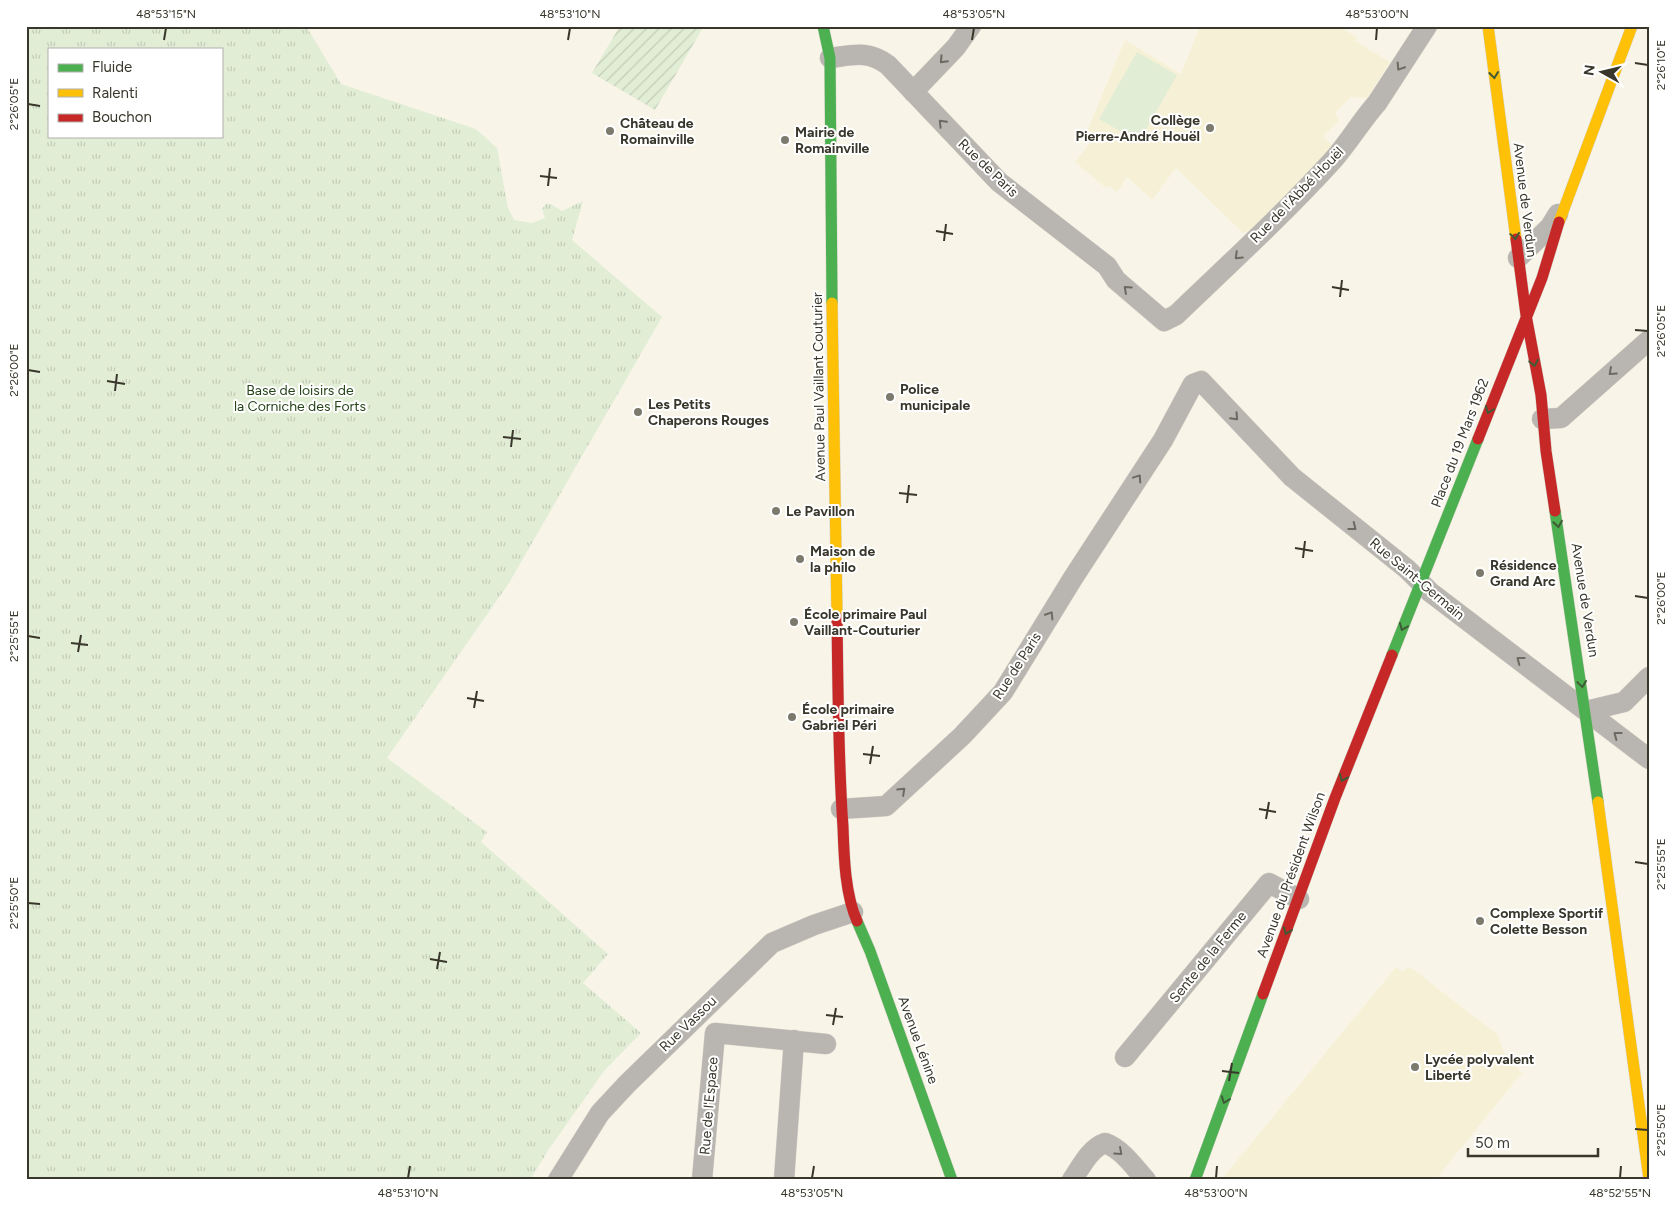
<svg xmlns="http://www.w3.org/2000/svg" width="1675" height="1206" viewBox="0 0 1675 1206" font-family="Figtree,sans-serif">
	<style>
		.built { fill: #f6f1d6 }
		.park { fill: url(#park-tufts); fill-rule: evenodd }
		.garden { fill: url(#garden-furrows) }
		.pitch { fill: #e2edd6 }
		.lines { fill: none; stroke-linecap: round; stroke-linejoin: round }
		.street-casing { stroke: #d4d2c8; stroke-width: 21 }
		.fast-casing { stroke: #d4d2c8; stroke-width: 12 }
		.slow-casing { stroke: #d4d2c8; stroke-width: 12 }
		.jam-casing { stroke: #d4d2c8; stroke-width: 12 }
		.street { stroke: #b9b5b0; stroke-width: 20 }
		.fast { stroke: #4caf50; stroke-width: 11 }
		.slow { stroke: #ffc107; stroke-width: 11 }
		.jam { stroke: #c62828; stroke-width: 11 }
		.oneway { stroke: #6c6960 }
		.oneway2 { stroke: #3f5b36 }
		.ticks { fill: none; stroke: #39372b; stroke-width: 2 }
		.poi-dot { fill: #7c7a6d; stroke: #fff; stroke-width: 2 }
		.labels { text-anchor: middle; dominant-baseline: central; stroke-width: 4; stroke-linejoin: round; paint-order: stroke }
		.poi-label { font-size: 14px; font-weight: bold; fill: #39372b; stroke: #fff; text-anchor: start }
		.street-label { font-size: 14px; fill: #39372b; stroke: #fff }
		.park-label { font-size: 14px; fill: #264419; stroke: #fff }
		.neatline { fill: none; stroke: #39372b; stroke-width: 2 }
		.ticks-label { font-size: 12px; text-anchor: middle; fill: #39372b }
	</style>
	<defs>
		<pattern id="park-tufts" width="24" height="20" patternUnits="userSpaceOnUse" patternTransform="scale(1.25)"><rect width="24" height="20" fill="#e2edd6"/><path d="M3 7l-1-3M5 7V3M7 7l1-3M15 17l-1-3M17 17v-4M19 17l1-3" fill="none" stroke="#c3ccb8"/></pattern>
		<pattern id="garden-furrows" width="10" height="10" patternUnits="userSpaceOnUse" patternTransform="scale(1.25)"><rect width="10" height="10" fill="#e2edd6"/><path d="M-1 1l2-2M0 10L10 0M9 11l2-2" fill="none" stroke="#c3ccb8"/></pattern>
	</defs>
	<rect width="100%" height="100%" fill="#f8f5e8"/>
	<path class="built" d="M1200,26H1338L1357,37L1355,41L1390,62L1367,98L1351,97L1335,113L1339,121L1323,136L1333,146L1329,153L1251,230L1243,233L1176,168L1152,200L1127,177L1117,192L1109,186L1106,188L1075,162L1091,141L1085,136L1125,40L1181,74Z
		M1396,967L1403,972L1407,967L1409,968L1410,967L1497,1034L1506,1057L1522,1073L1435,1180H1221Z"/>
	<path class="park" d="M26,26H306L341,84L476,129L497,148L508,208L514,220L532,223L545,218L542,209L546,204H551L562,211L583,201L572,240L662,317L509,583L387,758L487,832L481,842L608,954L583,983L641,1033L604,1071L549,1149L530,1180H26ZM49,49H221V136H49Z"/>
	<path class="garden" d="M620,26H704L655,110L592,73Z"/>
	<path class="pitch" d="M1137,52L1177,75L1139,142L1099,119Z"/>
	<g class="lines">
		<defs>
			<path id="street" d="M830,58C853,55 868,50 888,65L999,182L1107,266L1116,280L1164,321L1176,315C1229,264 1284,214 1333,160C1349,142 1361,121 1377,103L1427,26
				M913,92L956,47L971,26
				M1518,258L1550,227L1558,214
				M1542,419L1561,418L1649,340
				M1586,711L1624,702L1649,677
				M841,809L886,806L962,736L1003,692L1073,578L1163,440L1193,384L1201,381L1292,477L1407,569L1430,592L1649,759
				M1125,1057L1269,883L1299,899
				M558,1180L600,1113L627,1084L772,943L814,925L853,912
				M702,1180L715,1033L826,1044
				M784,1180L794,1040
				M1072,1180C1081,1167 1090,1148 1105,1143C1122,1149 1134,1167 1146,1180"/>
			<path id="fast" d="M823,26L830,58L832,303
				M1555,511L1598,802
				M1392,655L1478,439
				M857,921L870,951L952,1180
				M1195,1180L1263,994"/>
			<path id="slow" d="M1488,26L1516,239
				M1559,222L1632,26
				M832,303L837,617
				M1598,802L1649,1179"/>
			<path id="jam" d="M1516,239L1526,315L1541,395L1546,451L1555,511
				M1478,439L1542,278L1559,222
				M837,617C838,687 838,757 843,827C844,856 845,894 857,921
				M1263,994L1335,798L1392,655"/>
		</defs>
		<use href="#street" class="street-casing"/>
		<use href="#fast" class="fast-casing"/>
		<use href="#slow" class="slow-casing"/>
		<use href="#jam" class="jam-casing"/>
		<use href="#street" class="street"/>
		<use href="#fast" class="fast"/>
		<use href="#slow" class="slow"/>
		<use href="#jam" class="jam"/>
	</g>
	<defs><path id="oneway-chevron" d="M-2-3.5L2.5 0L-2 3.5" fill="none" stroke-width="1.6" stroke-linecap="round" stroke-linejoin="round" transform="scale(1.25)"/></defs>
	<g class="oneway">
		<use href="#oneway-chevron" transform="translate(943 60) rotate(133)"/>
		<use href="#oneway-chevron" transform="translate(1400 67) rotate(123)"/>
		<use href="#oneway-chevron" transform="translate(942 123) rotate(-134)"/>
		<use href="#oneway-chevron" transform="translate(1238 256) rotate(136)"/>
		<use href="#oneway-chevron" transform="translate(1127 289) rotate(-138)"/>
		<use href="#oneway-chevron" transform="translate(1612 372) rotate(138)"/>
		<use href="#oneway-chevron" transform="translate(1235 417) rotate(47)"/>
		<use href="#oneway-chevron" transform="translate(1138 478) rotate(-56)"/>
		<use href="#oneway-chevron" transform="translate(1353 527) rotate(38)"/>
		<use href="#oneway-chevron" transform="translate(1050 615) rotate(-58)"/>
		<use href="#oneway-chevron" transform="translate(1520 660) rotate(-143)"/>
		<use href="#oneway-chevron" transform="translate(1617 735) rotate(-143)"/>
		<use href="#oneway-chevron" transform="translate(902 791) rotate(-43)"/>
		<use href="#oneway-chevron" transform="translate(1119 1152) rotate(42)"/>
	</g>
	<g class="oneway2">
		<use href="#oneway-chevron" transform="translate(1494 75) rotate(83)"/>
		<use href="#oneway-chevron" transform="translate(1515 236) rotate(82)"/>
		<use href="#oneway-chevron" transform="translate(1534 363) rotate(79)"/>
		<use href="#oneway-chevron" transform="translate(1489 410) rotate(111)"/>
		<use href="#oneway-chevron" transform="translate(1558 524) rotate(81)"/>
		<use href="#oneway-chevron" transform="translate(1403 627) rotate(112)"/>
		<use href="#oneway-chevron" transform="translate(1582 684) rotate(82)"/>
		<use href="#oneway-chevron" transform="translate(1343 778) rotate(112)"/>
		<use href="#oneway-chevron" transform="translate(1287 931) rotate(110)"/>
		<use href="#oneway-chevron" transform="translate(1225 1100) rotate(110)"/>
	</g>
	<path class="ticks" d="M164,40L166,28M568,40L570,28M972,40L974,28M1376,40L1377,28M1635,63L1648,65M28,104L40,106M540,176L557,178M548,186L550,168M936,231L953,234M944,241L946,224M1332,287L1349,290M1340,297L1342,280M1635,330L1648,331M28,370L40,372M107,381L125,384M115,391L117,374M503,437L521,439M511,447L513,430M899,493L917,495M907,503L909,485M1295,548L1313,551M1303,558L1305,541M1635,596L1648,598M28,636L40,638M71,643L88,645M78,652L81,635M467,698L484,701M474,708L477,691M863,754L880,756M870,764L873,746M1259,809L1276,812M1266,819L1269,802M1635,862L1648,864M28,903L40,904M430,959L447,962M437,969L440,952M826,1015L843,1017M833,1025L836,1008M1222,1071L1239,1073M1229,1081L1232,1063M1635,1129L1648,1130M408,1178L410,1166M812,1178L814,1166M1216,1178L1217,1166M1620,1178L1621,1166"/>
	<g class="poi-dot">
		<circle cx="1210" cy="128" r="5"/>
		<circle cx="610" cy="131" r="5"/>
		<circle cx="785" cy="140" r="5"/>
		<circle cx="890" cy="397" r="5"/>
		<circle cx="638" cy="412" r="5"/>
		<circle cx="776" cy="511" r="5"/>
		<circle cx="800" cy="559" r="5"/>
		<circle cx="1480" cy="573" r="5"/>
		<circle cx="794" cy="622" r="5"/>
		<circle cx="792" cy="717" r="5"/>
		<circle cx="1480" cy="921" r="5"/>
		<circle cx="1415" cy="1067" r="5"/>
	</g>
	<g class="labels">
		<g class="poi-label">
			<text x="1200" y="120" text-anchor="end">Collège<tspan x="1200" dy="16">Pierre-André Houël</tspan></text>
			<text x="620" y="123">Château de<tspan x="620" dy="16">Romainville</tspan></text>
			<text x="795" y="132">Mairie de<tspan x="795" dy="16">Romainville</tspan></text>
			<text x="900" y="389">Police<tspan x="900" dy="16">municipale</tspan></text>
			<text x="648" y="404">Les Petits<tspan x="648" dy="16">Chaperons Rouges</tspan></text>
			<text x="786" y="511">Le Pavillon</text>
			<text x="810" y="551">Maison de<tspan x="810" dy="16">la philo</tspan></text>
			<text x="1490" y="565">Résidence<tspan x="1490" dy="16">Grand Arc</tspan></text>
			<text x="804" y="614">École primaire Paul<tspan x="804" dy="16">Vaillant-Couturier</tspan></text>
			<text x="802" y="709">École primaire<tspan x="802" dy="16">Gabriel Péri</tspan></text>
			<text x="1490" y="913">Complexe Sportif<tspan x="1490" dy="16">Colette Besson</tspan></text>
			<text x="1425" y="1059">Lycée polyvalent<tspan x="1425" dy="16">Liberté</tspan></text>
		</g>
		<g class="street-label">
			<text transform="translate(988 168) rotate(44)">Rue de Paris</text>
			<text transform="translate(1297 195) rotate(-46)">Rue de l'Abbé Houël</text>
			<text transform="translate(1525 200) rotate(83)">Avenue de Verdun</text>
			<text transform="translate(819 387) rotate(-91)">Avenue Paul Vaillant Couturier</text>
			<text transform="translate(1460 443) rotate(-69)">Place du 19 Mars 1962</text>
			<text transform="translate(1417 579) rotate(40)">Rue Saint-Germain</text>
			<text transform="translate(1585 600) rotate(81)">Avenue de Verdun</text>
			<text transform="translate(1017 666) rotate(-57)">Rue de Paris</text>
			<text transform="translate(1291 875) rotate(-70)">Avenue du Président Wilson</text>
			<text transform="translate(1208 957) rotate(-51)">Sente de la Ferme</text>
			<text transform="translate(688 1024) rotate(-44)">Rue Vassou</text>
			<text transform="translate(918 1040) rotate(70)">Avenue Lénine</text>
			<text transform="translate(709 1106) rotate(-85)">Rue de l'Espace</text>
		</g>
		<g class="park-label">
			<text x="300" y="390">Base de loisirs de<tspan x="300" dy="16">la Corniche des Forts</tspan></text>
		</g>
	</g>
	<rect width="1675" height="1206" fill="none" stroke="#ffffff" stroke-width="55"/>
	<rect x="48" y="48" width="175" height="90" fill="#ffffff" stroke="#b0afaa"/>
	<rect x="58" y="64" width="25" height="8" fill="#4caf50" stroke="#b0afaa"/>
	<text x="92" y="72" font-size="15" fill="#39372b">Fluide</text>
	<rect x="58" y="89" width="25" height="8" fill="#ffc107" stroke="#b0afaa"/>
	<text x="92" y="98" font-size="15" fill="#39372b">Ralenti</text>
	<rect x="58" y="114" width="25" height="8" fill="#c62828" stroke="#b0afaa"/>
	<text x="92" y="122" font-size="15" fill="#39372b">Bouchon</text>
	<g transform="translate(1602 72) rotate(278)" stroke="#ffffff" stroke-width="4" paint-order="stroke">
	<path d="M0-4L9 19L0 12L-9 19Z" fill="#39372b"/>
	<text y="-8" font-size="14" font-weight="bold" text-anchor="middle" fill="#39372b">N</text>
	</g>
	<path d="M1468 1148v8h130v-8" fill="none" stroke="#39372b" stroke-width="2.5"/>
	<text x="1475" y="1148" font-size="15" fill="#39372b" stroke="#ffffff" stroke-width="4" paint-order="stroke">50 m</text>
	<rect x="28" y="28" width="1620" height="1150" class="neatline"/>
	<g class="ticks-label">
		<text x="166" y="18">48°53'15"N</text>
		<text x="570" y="18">48°53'10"N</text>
		<text x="974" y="18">48°53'05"N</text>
		<text x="1377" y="18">48°53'00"N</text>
		<text transform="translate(1661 65) rotate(-90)" y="4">2°26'10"E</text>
		<text transform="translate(14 104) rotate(-90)" y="4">2°26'05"E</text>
		<text transform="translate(1661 331) rotate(-90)" y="4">2°26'05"E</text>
		<text transform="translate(14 370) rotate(-90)" y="4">2°26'00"E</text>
		<text transform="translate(1661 598) rotate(-90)" y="4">2°26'00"E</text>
		<text transform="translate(14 636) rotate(-90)" y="4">2°25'55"E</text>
		<text transform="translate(1661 864) rotate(-90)" y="4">2°25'55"E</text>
		<text transform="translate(14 903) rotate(-90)" y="4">2°25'50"E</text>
		<text transform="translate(1661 1130) rotate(-90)" y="4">2°25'50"E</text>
		<text x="408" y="1197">48°53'10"N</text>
		<text x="812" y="1197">48°53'05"N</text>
		<text x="1216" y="1197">48°53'00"N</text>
		<text x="1620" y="1197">48°52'55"N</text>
	</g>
</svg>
